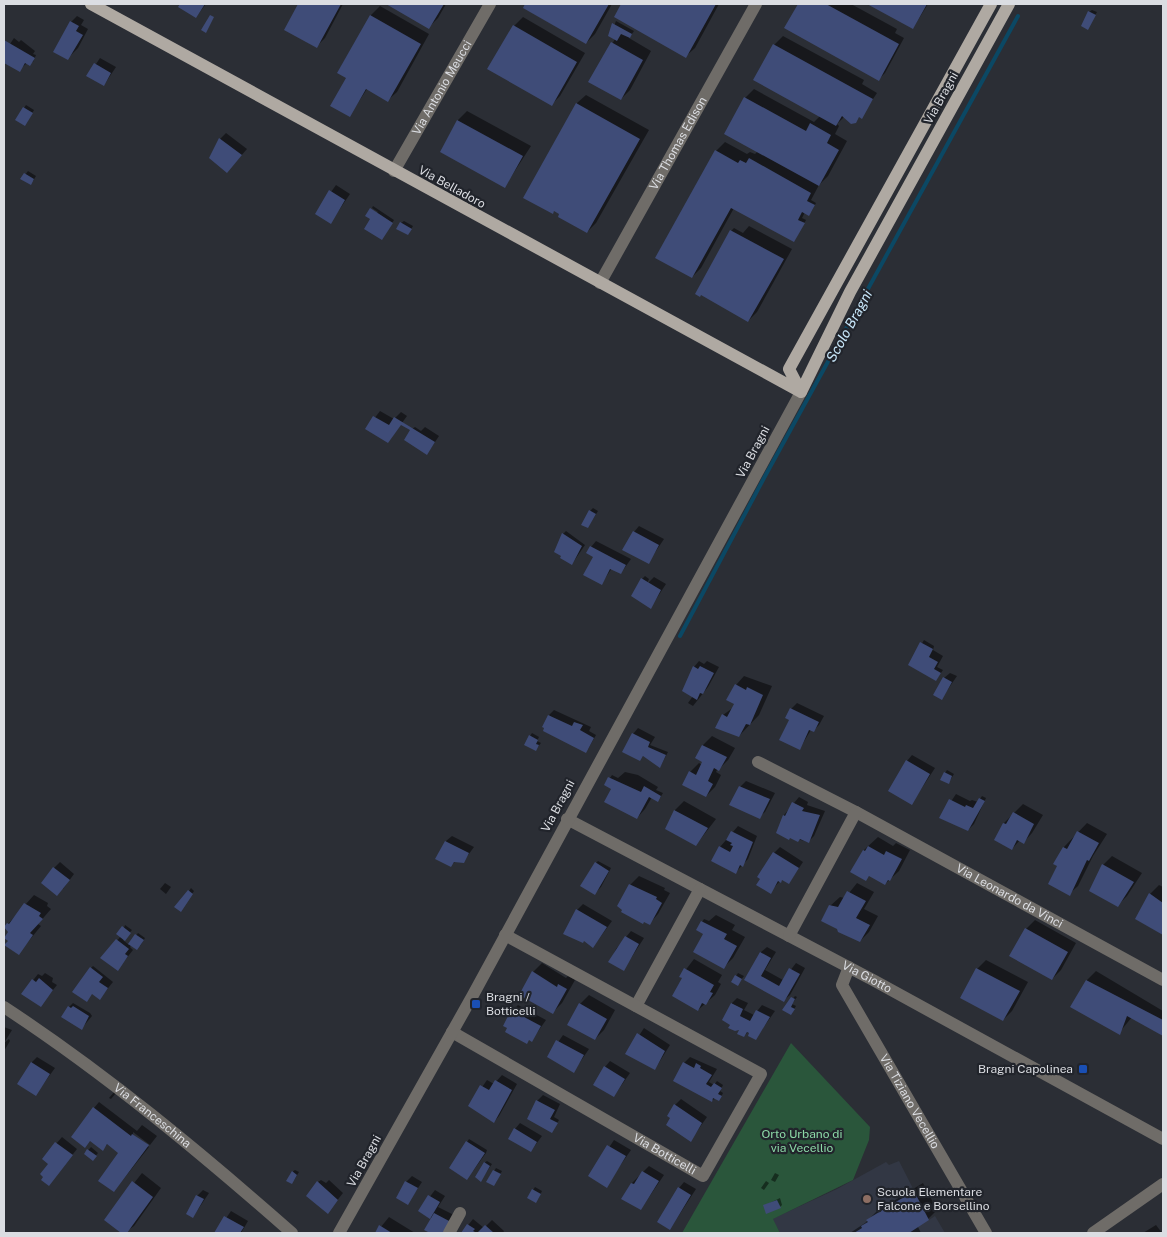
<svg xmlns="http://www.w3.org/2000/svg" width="1167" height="1237" viewBox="0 0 1167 1237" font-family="'Public Sans',sans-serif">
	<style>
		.built { fill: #323744 }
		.green { fill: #2a563b }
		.shadow { fill: #0007 }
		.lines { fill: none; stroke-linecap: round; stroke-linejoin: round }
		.stream { stroke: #0b4864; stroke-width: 4 }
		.building { fill: #3f4c78 }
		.minor { stroke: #6f6c68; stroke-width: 12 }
		.major { stroke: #afa9a2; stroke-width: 12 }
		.transit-dot { fill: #1a4fb4; stroke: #21242b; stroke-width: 2 }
		.education-dot { fill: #8d6e63; stroke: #21242b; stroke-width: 2 }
		.labels { text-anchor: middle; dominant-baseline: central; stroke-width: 4.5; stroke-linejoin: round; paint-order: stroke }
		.street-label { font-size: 12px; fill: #dbdde2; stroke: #21242b }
		.poi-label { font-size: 12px; fill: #dbdde2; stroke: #21242b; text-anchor: start }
		.park-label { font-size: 12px; fill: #8cd9a7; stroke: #21242b }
		.water-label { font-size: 14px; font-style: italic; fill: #c9e8fb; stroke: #21242b }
	</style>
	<rect width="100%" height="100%" fill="#2b2e35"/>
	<path class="built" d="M899,1161L929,1220L935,1216L945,1233H780L772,1219L837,1189L886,1162L889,1165Z"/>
	<path class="green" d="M791,1043L870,1127L869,1140L853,1180L773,1219L780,1233H682Z"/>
	<path class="shadow" d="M181,4H206L196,17L180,7Z
		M301,4H343L325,38L316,47L286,30Z
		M390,4H446L438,18L429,27Z
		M527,4H612L595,34L586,43L524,8Z
		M622,4H719L695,48L686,56L615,16Z
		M799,4H851L897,29L895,33L904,38L885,73L879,79L786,28Z
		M869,4H928L913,28Z
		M380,6L429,34L397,92L388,100L367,89L350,115L348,78L338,72L371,15Z
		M1092,10L1097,12L1088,28L1089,12Z
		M77,16L84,20L81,25L88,29L78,48L68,58L71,22Z
		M523,17L585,53L560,96L551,105L514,26Z
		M616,21L634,31L629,38L651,51L630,90L621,99L590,82L615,39L610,36Z
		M783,36L864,80L862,84L877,93L861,117L845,116L837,124L839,126L835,134L847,141L828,176L819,185L811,200L816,203L811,212H805L802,218L806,220L794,241L734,208L701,268L692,277L716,151L725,142L747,154L750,152L755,154L758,151L745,98L754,89L814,122L820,116L755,80L774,45Z
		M14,38L19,42L21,40L35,51L33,54L36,55L33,62L27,63L19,70L4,61V53Z
		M100,58L116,67L104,85L88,76Z
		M586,95L649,130L596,223L587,232L555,210L552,213L577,103Z
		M26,105L34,110L27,122L24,108Z
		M467,111L531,146L505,186L441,152L458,120Z
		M226,133L247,149L233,165L220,139Z
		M28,171L36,176L33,181L22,179Z
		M336,185L350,194L331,222L316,213Z
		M373,206L394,220L382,239L376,214L378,212L372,208Z
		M404,221L413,226L410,231L401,223Z
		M749,226L792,249L757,312L748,321L731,231L734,228L743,233Z
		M380,411L394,419L401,412L407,416L388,442L367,428Z
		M415,427L421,431L425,427L439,436L427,454L412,429Z
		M593,508L598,511L588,527L590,511Z
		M639,526L664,539L648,563L634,532Z
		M566,531L585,545L572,564L563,534Z
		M596,541L631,559L621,573L612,568L602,583L591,547Z
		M645,576L649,579L647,584L654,577L666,584L651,607L642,579Z
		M924,640L934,646L933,650L943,656L937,667L943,670L936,680L909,665Z
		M699,661L704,664L707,661L719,667L708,687L693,706L688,703L693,696L694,667Z
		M950,673L957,676L942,698L944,678Z
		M744,676L772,686L759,715L739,736L723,715L734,707L736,685Z
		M797,703L824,716L819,725L813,731L811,730L800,748L791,720V709Z
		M554,710L591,727L589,731L596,735L588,749L549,715Z
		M638,728L655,737L650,745L668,752L660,767L644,755L640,760L633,734Z
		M532,733L539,737L537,741L541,743L536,749L530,736Z
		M712,736L735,748L728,760L719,769L718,768L716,772L721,775L715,787L706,796L690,772L699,763L702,765L704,762L697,758L703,745Z
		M912,755L935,768L912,803L907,761Z
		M947,770L954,774L949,782L945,773Z
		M625,772L638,775L658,787L656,790L663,793L660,798L652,797L645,809L637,818L615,782L606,784L612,775L618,778Z
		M746,781L775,793L765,812L759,817L740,787Z
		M956,794L970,801L972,800L978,802L982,796L986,798L974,824L968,830L940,818Z
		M799,797L808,802L807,805L825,811L814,836L808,842L790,837L784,815Z
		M684,801L716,819L696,845L666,829L675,810Z
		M1023,804L1043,815L1032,833L1024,842L1020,840L1012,849L1004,823Z
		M1087,823L1107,834L1093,856L1078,886L1069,894L1059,866L1055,863L1064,847Z
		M738,826L757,836L748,859L735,873L713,861L720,847Z
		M452,836L474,847L463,862L456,861L451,865L446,841Z
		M878,837L893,846L896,843L910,850L899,871L885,884L870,875L866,879L864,850Z
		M780,847L803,862L789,883L783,879L780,881L770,892L774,853Z
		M1112,856L1142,873L1127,896L1118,905L1103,865Z
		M598,861L611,868L601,887L595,893L596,863Z
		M60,862L74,874L63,889L54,868Z
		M639,876L665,888L664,890L670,893L658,914L650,923L630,885Z
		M165,883L171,887L166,894L160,889Z
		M857,883L874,892L864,909L878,916L869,932L860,941L830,906L840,897L845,898Z
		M1159,885L1163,887V934L1136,919L1150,894Z
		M191,888L194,891L183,907L189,891Z
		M34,895L48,903L47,906L51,909L38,924L41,926L18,954L9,940L8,924Z
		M583,904L612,921L593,947L577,910Z
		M716,915L735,925L732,930L745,937L733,958L724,967L704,933L697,930L704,919L709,921Z
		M1035,920L1076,943L1061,970L1052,979L1026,929Z
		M125,925L132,930L123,940L129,945L138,933L145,938L140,946L132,944L130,947L133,950L118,969L102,958L121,936Z
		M631,931L644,938L624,969L610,962L616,949Z
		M767,947L776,952L765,970L783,980L796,963L805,968L790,995L784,1000L746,979L761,952Z
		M694,959L722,975L718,982L721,984L715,995L698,1010L681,976Z
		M986,960L1028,982L1012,1011L1003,1020L962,997L977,969Z
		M542,963L566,978L568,976L575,980L562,1003L553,1012L521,994L533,972Z
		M93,966L113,982L100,998L91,968Z
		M1096,971L1163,1011V1034L1132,1017L1119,1033L1072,1007L1087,980Z
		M45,973L53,978L52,982L57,985L40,1006L23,993L38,974L42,976Z
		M738,973L744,976L738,984L733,981Z
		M589,995L615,1010L604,1030L595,1039L580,1004Z
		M795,996L797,997L792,1004L796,1006L793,1011L784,1010Z
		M737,998L748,1003L744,1010L754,1015L762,1005L775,1011L756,1038L748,1032L744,1036L741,1027L731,1024L732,1003Z
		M73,1003L90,1013L92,1016L82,1028L67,1009Z
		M518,1005L546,1020L532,1040L512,1011Z
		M4,1027L12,1030L4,1043Z
		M644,1028L670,1045L655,1069L627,1054Z
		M563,1035L589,1049L574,1071L548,1057Z
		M9,1039L10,1041L4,1051V1043Z
		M37,1057L55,1068L36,1094L32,1062Z
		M690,1057L717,1069L709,1082L714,1085L717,1081L723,1085L720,1091L723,1093L721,1097L712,1100L684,1063Z
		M610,1061L630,1073L614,1096L605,1067Z
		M502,1075L517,1084L499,1116L494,1122L469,1106L487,1080L494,1084Z
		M115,1091L116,1093L111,1099L109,1098Z
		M543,1095L560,1104L554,1117L559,1120L552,1132L537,1101Z
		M681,1099L707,1117L691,1140L675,1105Z
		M99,1102L137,1131L142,1125L157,1136L150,1145L133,1132V1135L149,1147L114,1191L120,1153L112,1139L103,1149L94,1108Z
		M520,1123L542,1136L531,1151L515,1129Z
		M62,1137L77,1149L54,1178L50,1164L43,1159Z
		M469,1139L487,1150L486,1153L473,1171L451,1168Z
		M614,1140L631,1150L606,1186L590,1176Z
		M91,1147L98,1153L93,1159L86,1153Z
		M487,1161L492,1164L481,1180L484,1163Z
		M649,1166L664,1175L641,1209L623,1198L632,1183Z
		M496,1168L502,1171L496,1182L488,1181Z
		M295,1170L299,1172L294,1180L292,1172Z
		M142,1173L161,1188L134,1226L124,1233L105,1220Z
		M775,1173L779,1175L775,1182L771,1180Z
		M412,1176L422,1182L408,1203L406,1182Z
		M321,1180L326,1183L329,1180L343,1193L328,1212L318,1182Z
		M766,1181L769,1183L764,1190L761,1188Z
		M684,1182L696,1189L672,1226L679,1188Z
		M923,1183L937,1210L928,1219L917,1225L921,1233H850L865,1223L877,1211Z
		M535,1187L542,1191L538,1199L533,1190Z
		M203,1190L209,1193L193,1217L197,1196Z
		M435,1190L445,1196L438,1207L456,1216L446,1233H432L426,1230L432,1219L419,1211Z
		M780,1198L782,1205L780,1207L764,1206Z
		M231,1211L248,1221L241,1233H216Z
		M389,1217L415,1233H376Z
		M473,1219L484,1228L492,1220L504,1231L503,1233H462Z
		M1156,1225L1162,1233H1143Z"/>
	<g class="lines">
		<path class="stream" d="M680,636L764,478L1018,16"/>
	</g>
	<path class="building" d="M180,4H205L196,18L178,7Z
		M298,4H341L317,48L284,30Z
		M386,4H444L429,29Z
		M525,4H609L586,44L523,8Z
		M621,4H716L686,58L614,17Z
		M798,4H826L899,44L879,81L784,28Z
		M867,4H927L913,29Z
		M1088,11L1096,15L1088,30L1081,26Z
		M210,15L214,17L206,33L201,30Z
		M370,15L421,44L388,102L366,89L350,117L330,106L346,78L337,73Z
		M70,21L79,26L76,31L83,35L68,60L53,52Z
		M612,23L632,34L630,38L621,34L617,41L608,36Z
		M513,25L577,62L552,106L487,69Z
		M4,40L35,58L30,66L25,63L20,72L4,63Z
		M611,42L643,60L621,100L588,82Z
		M773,44L873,99L862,119L859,117L856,123L851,124L842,116L836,126L753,80Z
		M94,63L111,73L104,86L86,76Z
		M744,97L806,131L810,123L831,135L827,143L839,150L819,186L724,134Z
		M576,103L640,139L587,233L558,217L559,214L554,211L553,214L523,198Z
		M23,107L33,113L25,126L15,120Z
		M457,120L523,156L505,188L440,152Z
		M219,138L242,155L227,173L209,158Z
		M715,150L738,163L740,160L746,163L749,158L811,193L807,201L815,205L809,216L802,212L798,220L805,223L794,242L731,208L692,278L655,258Z
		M24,173L34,179L31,185L20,179Z
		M329,190L345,200L331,224L315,214Z
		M370,208L393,223L382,240L364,229L370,219L365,216Z
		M400,222L412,229L408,235L396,229Z
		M730,230L784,259L748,322L701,295L700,297L695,294Z
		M373,416L389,425L394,417L435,442L427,455L404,440L410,430L401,425L388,443L365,429Z
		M589,510L596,514L588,528L581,525Z
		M633,531L659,545L649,564L622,550Z
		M562,533L582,546L572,565L560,558L561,556L554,552Z
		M590,546L626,565L621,574L610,569L602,585L583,575L593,557L586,553Z
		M641,578L661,590L651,609L631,596Z
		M920,642L933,649L929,657L938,662L934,669L941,673L936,681L908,665Z
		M693,666L698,669L700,666L714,673L703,694L700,693L697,700L682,691Z
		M943,677L952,682L942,700L933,695Z
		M735,684L746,690L747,687L763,695L750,725L746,724L739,737L715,728L722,714L727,717L734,704L726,700Z
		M790,708L819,722L814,732L809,730L800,750L779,740L789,720L785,718Z
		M548,715L572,726L574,722L583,725L580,730L594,738L586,753L543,731L544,728L542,727Z
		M632,733L650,742L648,747L666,755L660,768L643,756L640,761L622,752Z
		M529,735L538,740L536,744L539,745L536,751L524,745Z
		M702,745L727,757L719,771L714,768L708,781L713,784L706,797L682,785L689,771L696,775L702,762L695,758Z
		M906,760L930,774L912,805L888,791Z
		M944,772L952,776L949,784L940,780Z
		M608,777L641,792L644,786L661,796L658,802L649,797L637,819L604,802L611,789L604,785Z
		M739,786L770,799L760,819L729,805Z
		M979,798L985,801L968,831L939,818L949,799L965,807L966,805L973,808Z
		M792,802L804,808L802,811L820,815L809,843L800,839L798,842L790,838L789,840L776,833L783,815L785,816Z
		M674,810L708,828L696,846L665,829Z
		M1013,812L1034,824L1024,844L1017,840L1012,850L994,840L1003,823L1006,824Z
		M731,831L753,842L743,867L740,865L736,874L711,861L719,846L730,852L733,846L730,845L732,843L726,840Z
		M1077,831L1099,843L1089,861L1087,860L1070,896L1048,884L1057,866L1053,864L1063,847L1067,849Z
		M445,841L469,853L464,863L454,862L451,867L435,859Z
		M868,846L884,855L886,851L902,859L890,881L888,880L885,885L869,876L866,881L850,872L863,850L865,851Z
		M773,852L799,868L789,884L782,880L781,883L778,881L771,894L756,885L760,879L757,877Z
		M595,862L609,871L595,895L580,886Z
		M1102,864L1134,882L1118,907L1089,891Z
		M53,867L70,880L57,896L41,883Z
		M629,884L657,897L656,899L662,903L650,925L644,922L643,924L621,912L622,910L617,906Z
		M188,890L193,894L181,912L174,907Z
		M847,891L866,901L856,918L870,925L860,942L838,932L837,929L821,921L829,905L838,907Z
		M1149,893L1163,903V935L1135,919Z
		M24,903L41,913L39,916L43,919L30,933L33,935L19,955L4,945L8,941L4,938L8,932L4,927L7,923L9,924Z
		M576,909L607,927L593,948L584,941L583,943L563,934Z
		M701,921L727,934L724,939L737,946L724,969L693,952L703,934L696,930Z
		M122,926L131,933L125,941L116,934Z
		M1025,928L1068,952L1052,980L1009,956Z
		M135,934L144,940L137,950L128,944Z
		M625,936L639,944L624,971L608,962Z
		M116,939L129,949L125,954L128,956L118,971L100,958Z
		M760,952L771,958L761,976L779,986L789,968L800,974L784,1002L744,980Z
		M90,967L103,977L99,982L108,988L100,1000L92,994L87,1002L72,992Z
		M684,968L714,985L710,992L713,993L706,1005L702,1003L698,1011L672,996L682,978L679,977Z
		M976,968L1020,991L1003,1021L960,998Z
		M532,971L557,987L558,984L567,989L553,1014L519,995Z
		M735,975L742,979L738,986L731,982Z
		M39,978L53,990L41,1007L21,994L32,979L36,982Z
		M1086,980L1163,1020V1036L1127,1016L1120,1035L1070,1007Z
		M791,997L795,999L791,1007L795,1009L791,1015L782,1010Z
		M579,1003L607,1019L595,1040L567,1025Z
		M731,1003L743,1009L740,1016L750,1021L756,1010L770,1017L756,1040L748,1036L749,1033L747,1032L744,1037L737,1034L739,1030L735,1031L728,1028L730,1025L722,1020Z
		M68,1006L71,1008L73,1006L89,1016L82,1030L61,1017Z
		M511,1010L541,1026L532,1042L529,1040L527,1044L505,1032L507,1028L503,1026Z
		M637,1033L665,1051L655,1070L625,1054Z
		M556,1040L584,1055L574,1073L547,1057Z
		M31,1062L50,1074L36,1096L17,1084Z
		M683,1062L694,1068L696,1063L701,1066L700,1068L712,1075L706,1084L711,1087L714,1083L722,1088L718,1094L722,1096L719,1101L713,1098L712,1102L673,1081Z
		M604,1066L625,1079L614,1097L593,1085Z
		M495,1080L512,1090L494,1123L468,1106L480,1085L489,1090Z
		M536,1100L555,1110L550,1119L558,1123L552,1133L527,1119Z
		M674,1104L702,1123L691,1142L666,1125L670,1118L667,1116Z
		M93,1107L131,1136L132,1134L149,1145L114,1192L98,1181L118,1153L107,1144L103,1151L90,1141L85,1148L71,1137Z
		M514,1128L537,1142L531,1152L508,1139Z
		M466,1141L485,1153L467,1180L449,1168Z
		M55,1142L73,1155L49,1186L41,1180L43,1177L40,1174L48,1164L42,1159Z
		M607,1145L626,1156L607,1188L588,1176Z
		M87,1149L97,1156L93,1161L84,1154Z
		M484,1162L490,1166L481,1182L475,1177Z
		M493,1170L501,1174L494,1186L486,1182Z
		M292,1171L297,1175L292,1184L286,1181Z
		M642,1171L659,1181L641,1210L621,1199L631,1183L634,1184Z
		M132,1181L153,1197L127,1233H121L104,1220Z
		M317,1181L338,1200L328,1214L306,1196Z
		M405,1181L418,1188L408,1205L396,1198Z
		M678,1187L691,1195L670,1230L657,1222Z
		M532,1189L541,1194L536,1203L527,1198Z
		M914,1191L929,1220L909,1233H854L862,1228L861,1226L868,1222L866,1220Z
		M196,1195L204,1199L193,1218L186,1214Z
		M428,1195L440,1202L430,1219L418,1211Z
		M777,1200L781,1208L766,1214L763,1205Z
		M434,1213L451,1222L445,1233H430L424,1230Z
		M224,1216L244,1227L240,1233H214Z
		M467,1224L475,1229L473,1231L477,1233H461Z
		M379,1225L392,1233H375Z
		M485,1225L494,1233H477Z"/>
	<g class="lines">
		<g class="minor">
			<path id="s1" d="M394,171L490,4"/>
			<path id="s2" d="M600,283L756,4"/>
			<path id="s3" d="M758,762L856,812L1163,980"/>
			<path id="s4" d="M567,819L873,980L1163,1139"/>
			<path d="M789,936L856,812"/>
			<path id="s5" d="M849,967L842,985L986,1233"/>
			<path d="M636,1006L700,889"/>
			<path id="s6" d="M4,1007C106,1074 200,1152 292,1233"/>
			<path id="s7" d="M452,1032L703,1176L761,1074L505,935"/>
			<path d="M339,1233L473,995L801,392"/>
			<path d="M449,1233L460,1213"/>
			<path d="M1093,1233L1163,1184"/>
		</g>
		<path class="major" d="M91,4L801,392
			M801,392L789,369L991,4
			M801,392L850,292L1009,4"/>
	</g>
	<g class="transit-dot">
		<rect x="471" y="999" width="10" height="10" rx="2.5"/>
		<rect x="1078" y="1064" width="10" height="10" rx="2.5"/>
	</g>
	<circle class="education-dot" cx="867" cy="1199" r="5"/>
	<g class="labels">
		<g class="street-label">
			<text stroke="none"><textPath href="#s1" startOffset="96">Via Antonio Meucci</textPath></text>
			<text transform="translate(941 98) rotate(-61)">Via Bragni</text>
			<text stroke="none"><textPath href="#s2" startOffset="160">Via Thomas Edison</textPath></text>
			<text transform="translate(452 187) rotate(29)">Via Belladoro</text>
			<text transform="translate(753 452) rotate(-62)">Via Bragni</text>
			<text transform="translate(558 806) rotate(-62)">Via Bragni</text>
			<text stroke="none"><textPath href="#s3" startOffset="285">Via Leonardo da Vinci</textPath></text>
			<text stroke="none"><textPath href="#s4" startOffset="339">Via Giotto</textPath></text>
			<text stroke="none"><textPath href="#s5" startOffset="154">Via Tiziano Vecellio</textPath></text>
			<text stroke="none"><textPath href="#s6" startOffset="184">Via Franceschina</textPath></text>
			<text stroke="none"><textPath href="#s7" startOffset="245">Via Botticelli</textPath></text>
			<text transform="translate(364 1161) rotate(-61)">Via Bragni</text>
		</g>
		<g class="poi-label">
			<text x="486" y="997">Bragni /<tspan x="486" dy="14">Botticelli</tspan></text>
			<text x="1073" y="1069" text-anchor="end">Bragni Capolinea</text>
			<text x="877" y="1192">Scuola Elementare<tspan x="877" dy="14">Falcone e Borsellino</tspan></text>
		</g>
		<g class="park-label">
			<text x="802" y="1134">Orto Urbano di<tspan x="802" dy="14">via Vecellio</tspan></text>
		</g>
		<g class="water-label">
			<text transform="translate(849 326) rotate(-61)">Scolo Bragni</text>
		</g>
	</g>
	<rect width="1167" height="1237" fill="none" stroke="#dbdde2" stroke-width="10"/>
</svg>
